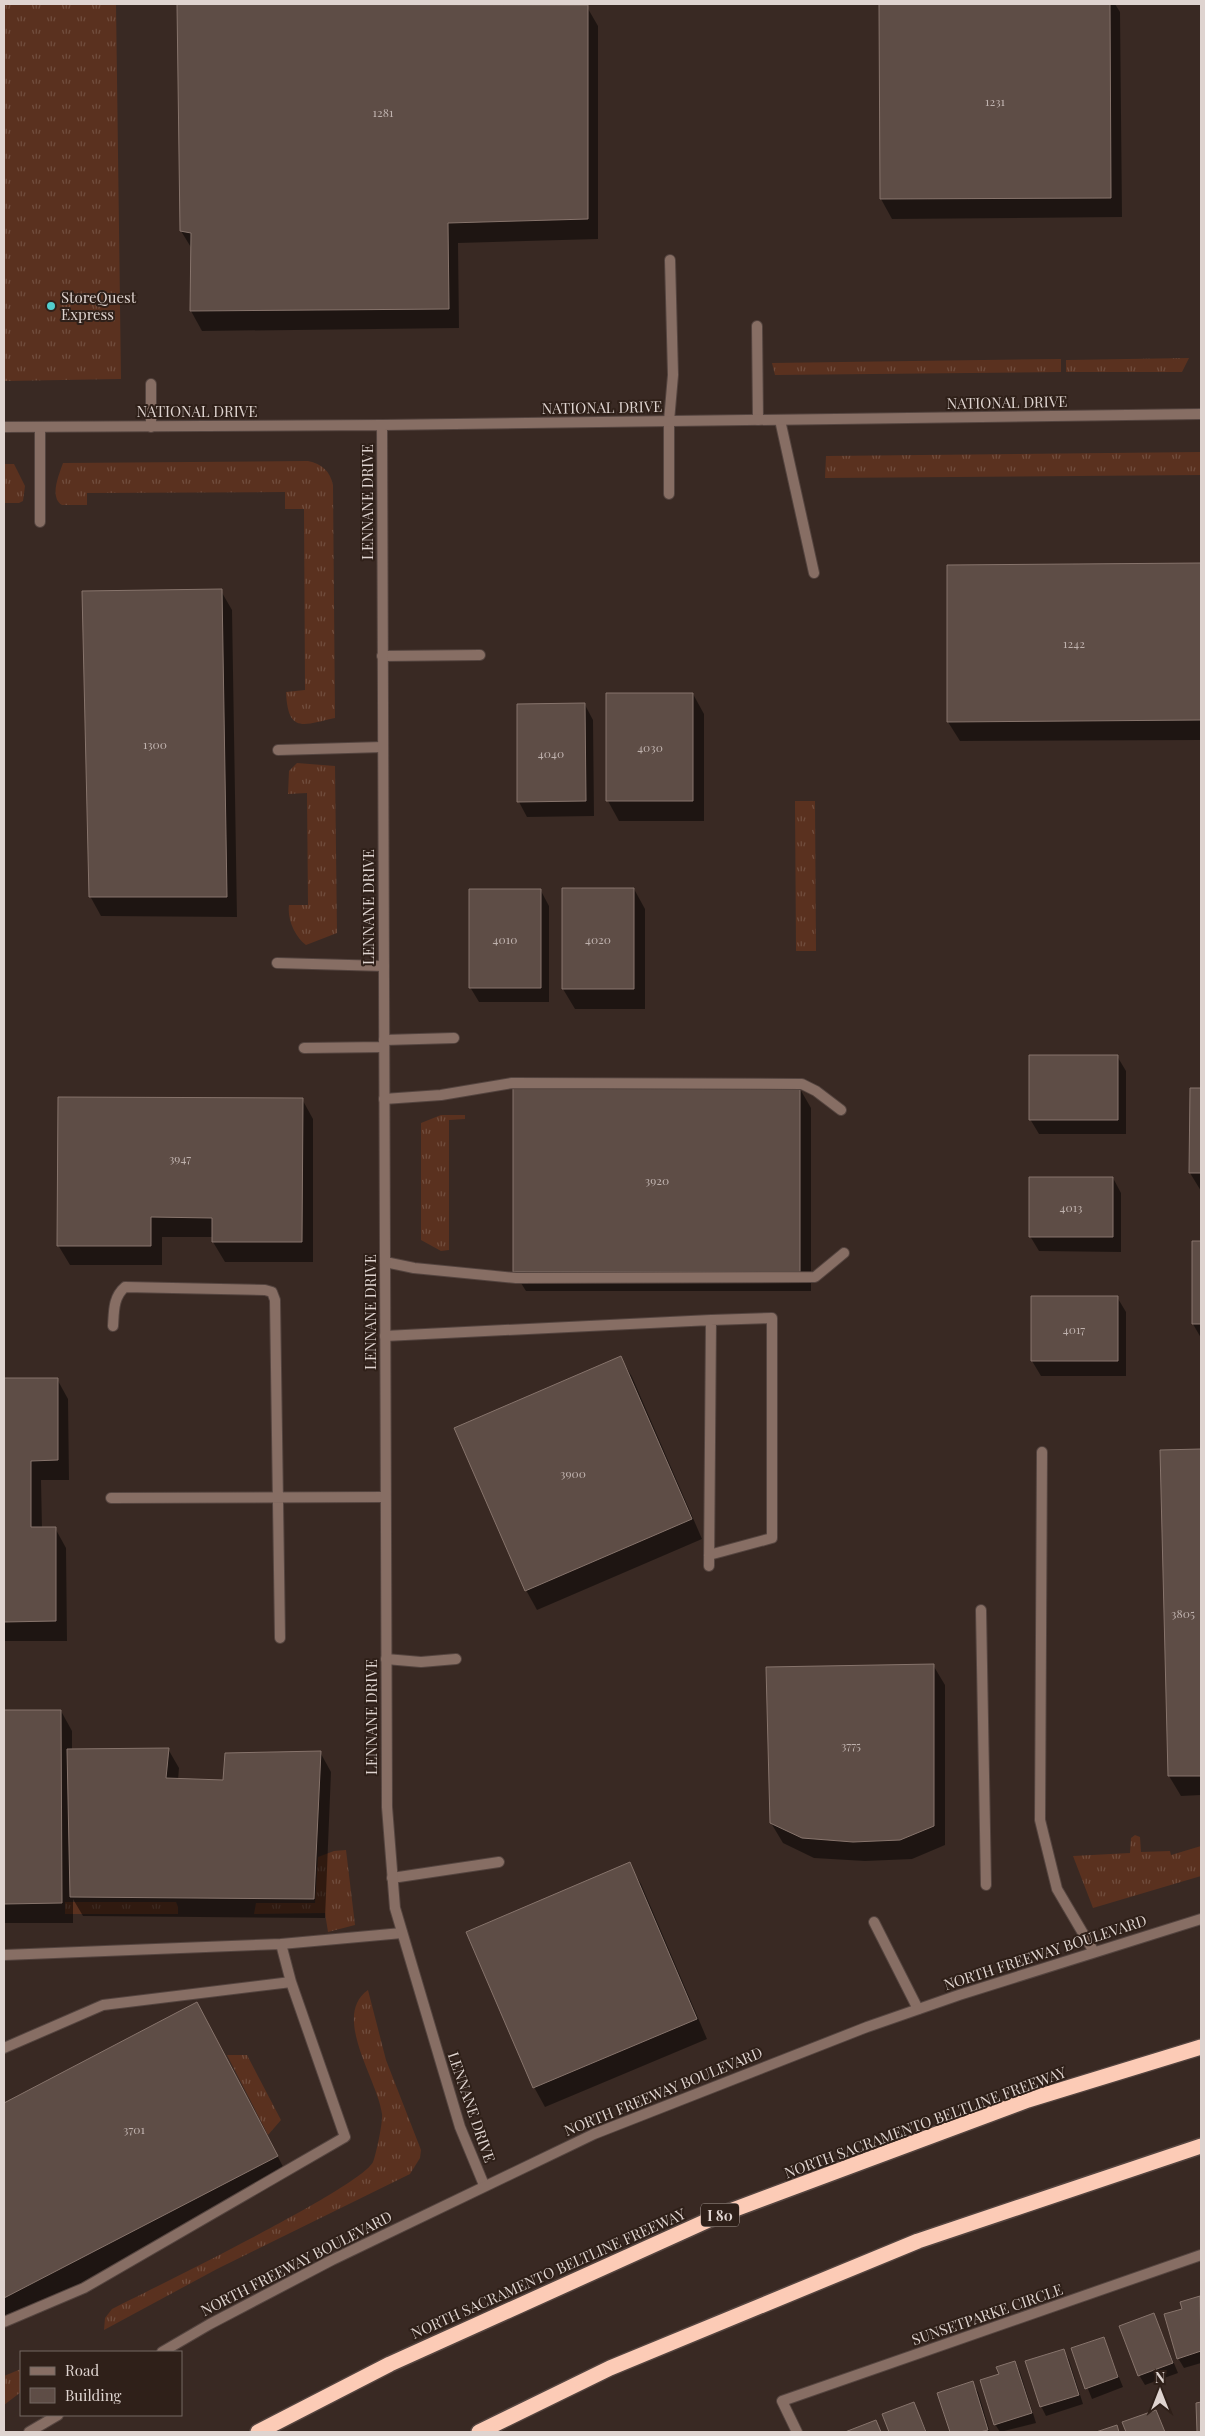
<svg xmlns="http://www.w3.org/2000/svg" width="1205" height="2436" viewBox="0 0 1205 2436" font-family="'Playfair Display',serif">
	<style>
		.grass { fill: url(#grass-tufts) }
		.shadow { fill: #0007 }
		.building { fill: #5e4d46; stroke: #87746c }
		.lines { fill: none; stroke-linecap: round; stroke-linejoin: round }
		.service-casing { stroke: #54443f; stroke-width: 12 }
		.minor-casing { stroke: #54443f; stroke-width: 12 }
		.tertiary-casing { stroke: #54443f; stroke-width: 12 }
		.motorway-casing { stroke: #54443f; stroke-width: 18 }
		.service { stroke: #876e64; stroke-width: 10 }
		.minor { stroke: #876e64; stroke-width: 10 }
		.tertiary { stroke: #876e64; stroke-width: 10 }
		.motorway { stroke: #fccbb6; stroke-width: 15 }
		.poi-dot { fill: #52cdcc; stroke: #2f2019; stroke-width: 2 }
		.labels { text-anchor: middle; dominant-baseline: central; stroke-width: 4; stroke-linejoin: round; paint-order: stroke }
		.number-label { font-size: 12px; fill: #bfb2ae }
		.shield { fill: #2f2019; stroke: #aa9e99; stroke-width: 1 }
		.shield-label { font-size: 14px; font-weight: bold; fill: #dfd4d0 }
		.poi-label { font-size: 15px; fill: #dfd4d0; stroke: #2f2019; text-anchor: start }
		.street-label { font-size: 15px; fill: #dfd4d0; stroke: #2f2019 }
	</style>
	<defs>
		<pattern id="grass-tufts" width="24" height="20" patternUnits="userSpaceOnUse" patternTransform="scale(1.25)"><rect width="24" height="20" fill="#5a311f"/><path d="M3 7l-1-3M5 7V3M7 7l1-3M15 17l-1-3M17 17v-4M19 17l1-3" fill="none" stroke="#714e3e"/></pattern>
	</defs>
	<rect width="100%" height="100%" fill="#392923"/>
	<path class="grass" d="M4,4H116L121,379L4,381Z
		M1189,358L1182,372H1066V360Z
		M1061,359V372L775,375L772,363Z
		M1201,452V475L825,478L826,456Z
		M308,461C322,464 330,471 333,485L335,718C303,725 288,734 286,692L305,690L304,509H285V492L87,493V505H62C49,497 59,475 63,463Z
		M4,464H14L25,486L23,501L19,503H4Z
		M297,763L335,766L337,933L306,945C295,937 287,919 289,905H308L307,793L288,794L289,771Z
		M795,801H815L816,951H796Z
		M441,1115H465V1119L449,1120V1250L441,1251L421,1240V1123Z
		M1135,1835L1140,1837L1141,1852L1170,1851L1171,1855L1201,1846V1876L1093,1908L1073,1856L1130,1853L1131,1838Z
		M346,1850L355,1925L328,1932L325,1913L254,1914L256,1903H315L318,1857L334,1851Z
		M65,1902H176L178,1907V1914H65Z
		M368,1990L386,2060L421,2150L420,2158L410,2174L217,2269L104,2330L105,2318L112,2309C151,2289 360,2188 373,2162C376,2155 383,2122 382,2114C378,2080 331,2016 368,1990Z
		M227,2055H247L281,2120L268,2135Z
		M21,2369V2392L4,2405V2376Z"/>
	<path class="shadow" d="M178,4H570V6L587,7L598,26V239L458,243L459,328L202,331L191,311L192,249L181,231Z
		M880,4H1115L1120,12L1122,217L892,219L881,199Z
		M1201,565V740L960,741L948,722V566Z
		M221,591L232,610L237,917L101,916L90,896Z
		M693,694L704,714V821H619L608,801Z
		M585,705L593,720L594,816L527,817L519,802Z
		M634,889L645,909V1009H575L563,989Z
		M541,891L549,906V1002H479L470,987Z
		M1117,1056L1126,1071V1134H1039L1030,1119Z
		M800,1089L811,1108V1291H526L514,1272Z
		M1191,1089H1201V1191L1190,1173Z
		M302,1099L313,1119V1262H225L213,1242V1237H162V1265H70L58,1245Z
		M1113,1178L1121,1193V1252L1039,1251L1030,1236Z
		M1193,1242H1201V1338L1193,1324Z
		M1117,1297L1126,1312V1376H1041L1032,1361Z
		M621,1358L632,1377L702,1539L537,1610L526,1590Z
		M4,1379H57L68,1399L69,1480H41L42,1529L55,1528L66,1548L67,1641H4Z
		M1161,1451H1201V1795L1181,1796L1169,1776Z
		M933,1665L945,1685V1845L912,1859L865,1861L814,1858L783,1843L771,1823Z
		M4,1711H61L72,1731V1751L168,1749L179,1768L178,1780L224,1781L320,1752L331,1772L325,1918L83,1916L73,1899V1923H4Z
		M629,1864L641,1884L707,2039L545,2107L534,2087Z
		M197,2004L288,2176L4,2324V2104Z
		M1200,2297L1201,2363L1184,2368L1178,2358L1183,2310Z
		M1154,2315L1178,2373L1145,2385L1139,2375Z
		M1103,2338L1123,2387L1092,2399L1072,2349Z
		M1064,2350L1069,2360L1083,2404L1046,2416L1041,2406Z
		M1015,2362L1020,2372L1036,2423L1000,2432L995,2424L1000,2375Z
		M972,2382L978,2392L990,2432H951L938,2393Z
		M914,2404L927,2432H890L884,2415Z
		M1156,2412L1165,2432H1127L1124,2423Z"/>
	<path class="building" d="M177,4L588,5V219L448,223L449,309L190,311L191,233L180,231Z
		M879,4H1110L1111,198L880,199Z
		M1201,563V720L947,722V565Z
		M222,589L227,897H89L82,591Z
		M606,693H693V801H606Z
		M585,703L586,801L517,802V704Z
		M562,888H634V989H562Z
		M469,889H541V988H469Z
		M1029,1055H1118V1120H1029Z
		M513,1087H800V1272H513Z
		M1190,1088H1201V1173H1189Z
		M58,1097L303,1098L302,1242H212V1218L151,1217V1246H57Z
		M1029,1177H1113V1237H1029Z
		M1192,1241H1201V1324H1192Z
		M1031,1296H1118V1361H1031Z
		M621,1356L692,1519L525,1591L454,1428Z
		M4,1378H58V1460L31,1461V1527H56V1621L4,1622Z
		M1201,1449V1776H1168L1160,1450Z
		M934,1664V1826L900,1840L853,1842L802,1838L770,1823L766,1667Z
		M4,1710H61L62,1903L4,1904Z
		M169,1748L166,1778L223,1780L225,1753L321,1751L314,1899L70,1897L67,1749Z
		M630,1862L697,2019L533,2088L466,1932Z
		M197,2002L278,2156L4,2298V2103Z
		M1200,2296L1201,2351L1177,2359L1164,2314L1182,2309L1180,2302Z
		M1154,2313L1173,2363L1138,2376L1119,2326Z
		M1104,2337L1118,2377L1085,2389L1071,2348Z
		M1064,2349L1079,2395L1040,2407L1025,2361Z
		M1015,2361L1032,2413L994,2425L980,2380L999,2374L996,2367Z
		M973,2381L988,2430L980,2432H950L937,2393Z
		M914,2402L926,2432H889L882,2414Z
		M1201,2402V2432H1197L1196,2403Z
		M1156,2410L1165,2432H1126L1122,2422Z
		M876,2420L881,2432H845Z
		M1117,2425L1119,2432H1096Z"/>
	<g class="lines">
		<defs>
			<path id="service" d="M757,326L758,420
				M151,384V427
				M780,420L814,573
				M40,427V522
				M669,494V421L673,375L670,260
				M382,656L480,655
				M278,750L383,747
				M277,963L384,966
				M384,1040L454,1038
				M304,1048L384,1047
				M384,1099L441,1095L512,1083L802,1084L816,1091L841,1110
				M385,1262L414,1268L516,1278L815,1277L844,1253
				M113,1326C114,1312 113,1297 125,1287L265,1290L272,1292L275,1300L280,1638
				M385,1336L711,1320L709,1566
				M1042,1452L1040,1820L1057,1889L1094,1952
				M111,1498L385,1497
				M709,1555L772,1538V1318L711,1320
				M981,1610L986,1885
				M386,1659L421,1662L456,1659
				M392,1878L499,1862
				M874,1922L918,2009
				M281,1944L402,1933
				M4,1955L281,1944L291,1982
				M4,2048L103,2005L291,1982L345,2137L84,2288L4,2322"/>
			<path id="minor" d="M382,425L387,1807L395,1908L460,2127L484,2185
				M4,427L382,425L1201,414
				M797,2432L782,2401L1201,2255"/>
			<path id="tertiary" d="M162,2352L210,2324L332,2260L594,2134L867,2027L959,1995L1201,1919
				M29,2432L58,2415"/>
			<path id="motorway" d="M258,2432L390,2364L722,2214L1028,2100L1201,2047
				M479,2432L610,2368L918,2241L1201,2146"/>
		</defs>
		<use href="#service" class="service-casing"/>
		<use href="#minor" class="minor-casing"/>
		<use href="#tertiary" class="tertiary-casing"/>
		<use href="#motorway" class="motorway-casing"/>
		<use href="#service" class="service"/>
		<use href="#minor" class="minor"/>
		<use href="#tertiary" class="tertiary"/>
		<use href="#motorway" class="motorway"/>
	</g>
	<circle class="poi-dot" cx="51" cy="306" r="5"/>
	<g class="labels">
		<g class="number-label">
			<text x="995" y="101">1231</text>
			<text x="383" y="112">1281</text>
			<text x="1074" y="643">1242</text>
			<text x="155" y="744">1300</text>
			<text x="650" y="747">4030</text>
			<text x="551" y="753">4040</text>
			<text x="505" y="939">4010</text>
			<text x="598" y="939">4020</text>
			<text x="180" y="1158">3947</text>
			<text x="657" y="1180">3920</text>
			<text x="1071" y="1207">4013</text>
			<text x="1074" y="1329">4017</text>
			<text x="573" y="1473">3900</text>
			<text x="1183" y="1613">3805</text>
			<text x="851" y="1745">3775</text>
			<text x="134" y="2129">3701</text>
		</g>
		<rect class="shield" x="701" y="2203.5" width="38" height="23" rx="4"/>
		<g class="shield-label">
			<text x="720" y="2215">I 80</text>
		</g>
		<g class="poi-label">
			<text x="61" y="297">StoreQuest<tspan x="61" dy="17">Express</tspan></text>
		</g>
		<g class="street-label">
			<text transform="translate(1007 402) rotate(-1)">NATIONAL DRIVE</text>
			<text transform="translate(602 407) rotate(-1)">NATIONAL DRIVE</text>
			<text x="197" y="411">NATIONAL DRIVE</text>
			<text transform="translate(367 502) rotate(-90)">LENNANE DRIVE</text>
			<text transform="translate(368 907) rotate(-90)">LENNANE DRIVE</text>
			<text transform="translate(370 1312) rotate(-90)">LENNANE DRIVE</text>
			<text transform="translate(371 1717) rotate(-90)">LENNANE DRIVE</text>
			<text transform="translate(1045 1952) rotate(-18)">NORTH FREEWAY BOULEVARD</text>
			<text transform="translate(663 2091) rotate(-22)">NORTH FREEWAY BOULEVARD</text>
			<text transform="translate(472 2107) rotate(71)">LENNANE DRIVE</text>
			<text transform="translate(925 2122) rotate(-20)">NORTH SACRAMENTO BELTLINE FREEWAY</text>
			<text transform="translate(296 2263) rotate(-27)">NORTH FREEWAY BOULEVARD</text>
			<text transform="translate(548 2273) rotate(-24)">NORTH SACRAMENTO BELTLINE FREEWAY</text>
			<text transform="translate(987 2314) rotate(-19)">SUNSETPARKE CIRCLE</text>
		</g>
	</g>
	<rect width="1205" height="2436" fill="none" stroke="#dfd4d0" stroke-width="10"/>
	<rect x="20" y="2351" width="162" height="65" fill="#2f2019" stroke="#756862"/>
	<rect x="30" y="2367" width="25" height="8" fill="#876e64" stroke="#756862"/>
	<text x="65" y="2376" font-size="15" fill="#dfd4d0">Road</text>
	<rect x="30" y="2388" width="25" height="15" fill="#5e4d46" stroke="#756862"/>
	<text x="65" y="2401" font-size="15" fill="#dfd4d0">Building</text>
	<g transform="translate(1160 2391)" stroke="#2f2019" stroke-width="4" paint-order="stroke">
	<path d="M0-4L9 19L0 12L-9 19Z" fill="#dfd4d0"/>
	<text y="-8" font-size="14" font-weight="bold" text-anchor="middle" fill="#dfd4d0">N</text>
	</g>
</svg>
